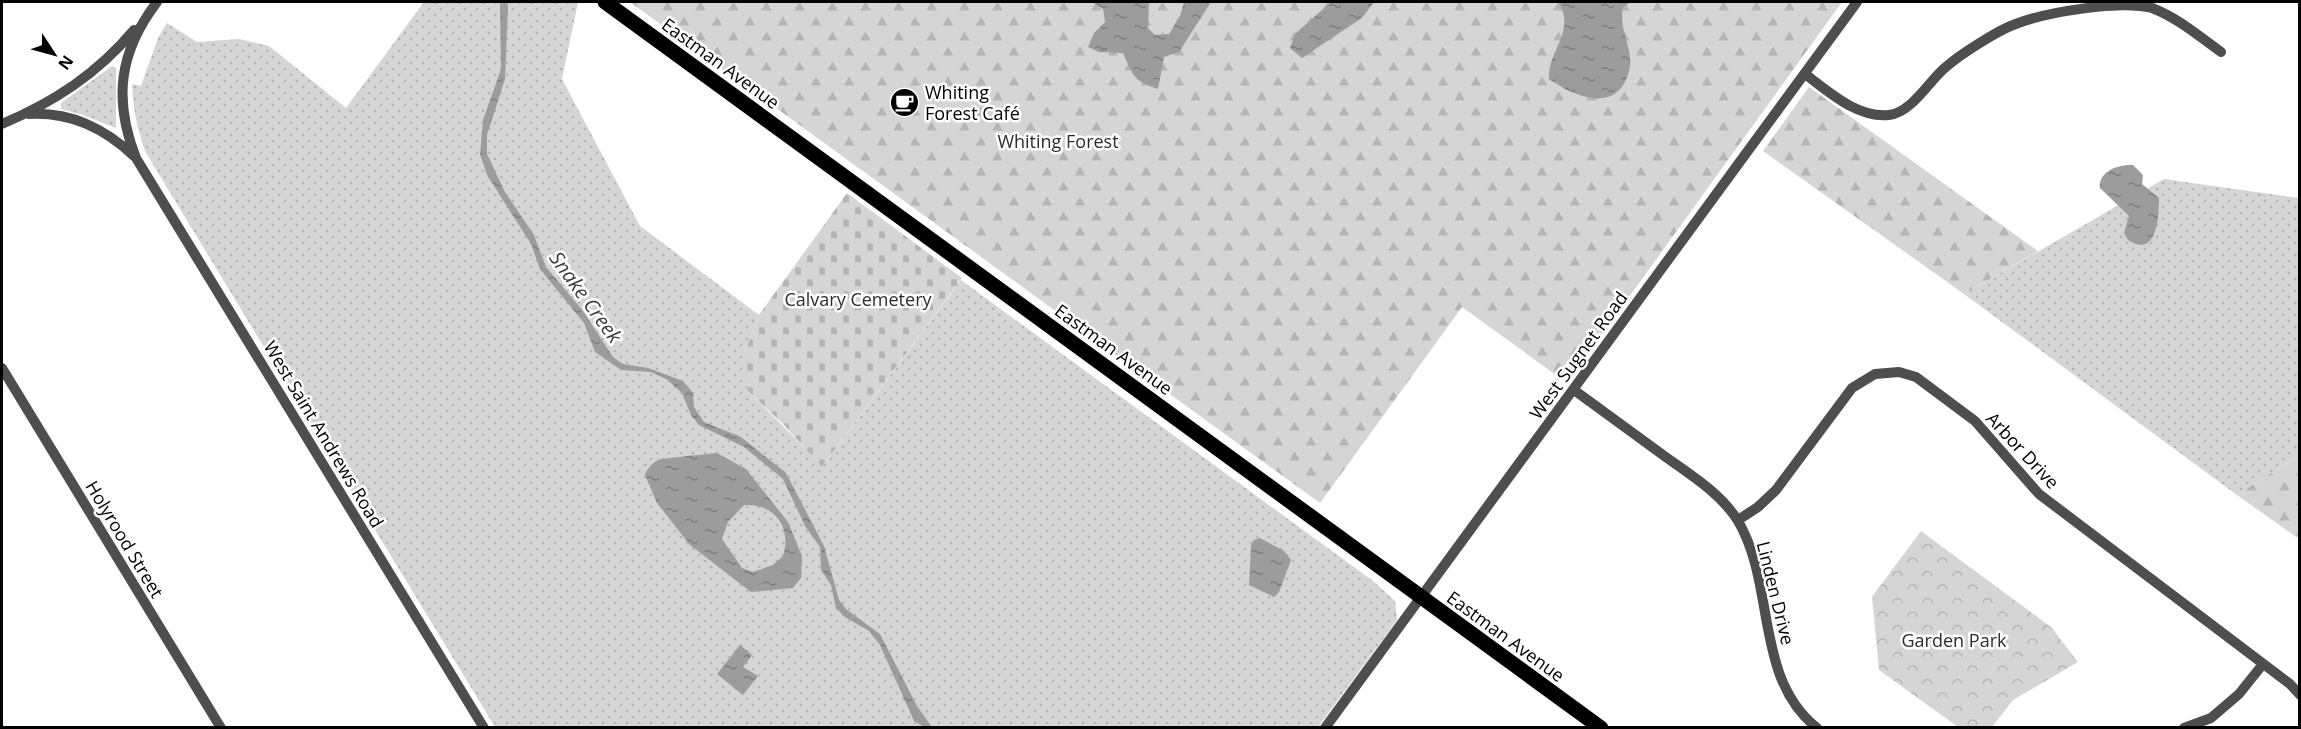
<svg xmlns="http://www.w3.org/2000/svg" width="2301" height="729" viewBox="0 0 2301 729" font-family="'Open Sans',sans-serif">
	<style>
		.grass { fill: url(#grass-dots) }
		.forest { fill: url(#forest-firs) }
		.cemetery { fill: url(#cemetery-stones) }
		.park { fill: url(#park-crowns) }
		.water { fill: url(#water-ripples); fill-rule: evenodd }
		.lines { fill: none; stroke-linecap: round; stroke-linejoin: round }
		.minor { stroke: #4e4e4e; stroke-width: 10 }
		.primary { stroke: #000; stroke-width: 15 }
		.labels { text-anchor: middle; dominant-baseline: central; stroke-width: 5; stroke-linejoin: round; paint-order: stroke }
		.street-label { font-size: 18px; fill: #000; stroke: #fff }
		.poi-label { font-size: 18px; fill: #000; stroke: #fff; text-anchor: start }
		.park-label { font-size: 18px; fill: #2c2c2c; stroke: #fff }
		.water-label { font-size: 20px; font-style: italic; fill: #3d3d3d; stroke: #fff }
	</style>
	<defs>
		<pattern id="grass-dots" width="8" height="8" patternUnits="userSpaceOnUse" patternTransform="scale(1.5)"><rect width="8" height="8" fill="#d5d5d5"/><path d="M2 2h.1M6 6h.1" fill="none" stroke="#b5b5b5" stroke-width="1.8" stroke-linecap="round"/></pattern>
		<pattern id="forest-firs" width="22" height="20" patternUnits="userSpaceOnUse" patternTransform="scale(1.5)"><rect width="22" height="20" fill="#d5d5d5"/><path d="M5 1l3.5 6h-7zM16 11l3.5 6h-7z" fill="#b5b5b5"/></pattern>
		<pattern id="cemetery-stones" width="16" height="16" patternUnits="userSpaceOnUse" patternTransform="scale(1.5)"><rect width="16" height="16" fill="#d5d5d5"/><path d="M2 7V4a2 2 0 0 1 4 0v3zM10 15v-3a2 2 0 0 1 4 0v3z" fill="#b5b5b5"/></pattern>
		<pattern id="park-crowns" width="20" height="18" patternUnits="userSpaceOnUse" patternTransform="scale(1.5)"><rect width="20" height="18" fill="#d5d5d5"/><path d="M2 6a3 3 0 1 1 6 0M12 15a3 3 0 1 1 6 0" fill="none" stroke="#b5b5b5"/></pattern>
		<pattern id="water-ripples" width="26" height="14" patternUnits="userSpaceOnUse" patternTransform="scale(1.5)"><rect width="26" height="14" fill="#9c9c9c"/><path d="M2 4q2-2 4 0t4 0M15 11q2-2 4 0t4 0" fill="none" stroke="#7d7d7d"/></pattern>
	</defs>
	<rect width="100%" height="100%" fill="#fff"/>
	<path class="grass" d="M424,2H578L562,79L640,226L759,315L745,352L748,391L823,466L961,280L1373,581L1395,601L1397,620L1318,727H495L146,153C137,129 133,109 132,84L141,86L158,38L167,23L197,42L239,39L269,46L346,108Z
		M112,66L116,68V128L83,115L61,109V103Z
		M2164,179L2299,198V455L2237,495L1964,294Z"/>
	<path class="forest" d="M630,2H1842L1567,383L1462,307L1320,503Z
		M1809,87L2038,251L1964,294L1763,151Z
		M2299,455V539L2237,495Z"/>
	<path class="cemetery" d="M847,193L962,278L822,467L785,426L748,391L743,371L745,352L759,315Z"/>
	<path class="park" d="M1921,531L2051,627L2078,662L2013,700L1992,727H1958L1879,670L1872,597Z"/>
	<path class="water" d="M500,2H507L508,8L505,79L487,135V154L505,192L534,235L546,267L583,311L613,357L623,364L648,368L683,381L693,393L694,407L704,422L741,437L786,473L824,546L839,600L846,609L880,634L917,706L932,727H924L914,721L880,645L869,631L845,617L836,608L831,585L821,570L820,547L805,526L783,479L744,447L699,425L691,415L682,393L668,380L651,372L621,370L595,352L584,323L540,269L531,244L487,175L480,154L483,120L501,69Z
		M1092,2H1149L1148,28L1155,35L1169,34L1180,16L1184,2H1211L1179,52L1164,57L1158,89C1133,81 1133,75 1123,53L1099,52L1088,47L1094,33L1105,22L1103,9Z
		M1331,2H1374L1362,18L1302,58L1290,48L1295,34Z
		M1558,2H1631L1623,7C1618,32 1635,50 1629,71C1618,115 1574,97 1549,79C1547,52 1577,30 1558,2Z
		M2133,165L2143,175L2142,184L2159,198C2159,217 2157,259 2128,240L2124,233L2129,216L2100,188C2098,171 2119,164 2133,165Z
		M717,453L746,469L788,522L802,556L801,578L793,588L751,592L690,545L657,503L645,475C647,469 651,464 658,460C662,458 709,454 717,453ZM744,505C775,503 792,528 783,556L773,565L753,572L742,568L722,539L728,522Z
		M1260,538L1284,551L1291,560L1279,592L1274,597L1249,585L1251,545L1254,540Z
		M740,645L752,655L743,667L758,676L743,695L717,674Z"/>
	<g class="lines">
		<path class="minor" d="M157,2C119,52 113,99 136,158L484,728
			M1805,74C1829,92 1857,118 1889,115C1912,113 1930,79 1947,66C1961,54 1997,31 2013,25C2045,12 2120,0 2152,8C2178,18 2199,36 2221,52
			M29,114C71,112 104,128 134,156
			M2,124C54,102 97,74 134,30
			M2,368L221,728
			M1574,390C1603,411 1633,433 1663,455C1689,474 1721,493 1738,521C1776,585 1754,678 1817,728
			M1738,520L1758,507L1776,490L1852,388L1875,374L1899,372L1916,377L1975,421L2039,494L2290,684L2300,695
			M1325,728L1857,2
			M2184,728L2211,718L2239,694L2263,664"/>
		<path class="primary" d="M605,2L1601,728"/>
	</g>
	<defs>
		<symbol id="cafe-disc" viewBox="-11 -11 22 22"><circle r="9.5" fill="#000" stroke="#fff"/><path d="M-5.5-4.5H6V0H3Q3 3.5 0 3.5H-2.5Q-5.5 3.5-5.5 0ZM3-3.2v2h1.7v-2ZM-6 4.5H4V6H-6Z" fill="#fff"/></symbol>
	</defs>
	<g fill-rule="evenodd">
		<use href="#cafe-disc" x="888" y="86" width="33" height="33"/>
	</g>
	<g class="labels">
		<g class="street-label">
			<text transform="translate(721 63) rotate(36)">Eastman Avenue</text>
			<text transform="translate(1114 349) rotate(36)">Eastman Avenue</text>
			<text transform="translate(1578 355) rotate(-54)">West Sugnet Road</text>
			<text transform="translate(324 434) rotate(59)">West Saint Andrews Road</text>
			<text transform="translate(2023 450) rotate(47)">Arbor Drive</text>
			<text transform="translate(125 539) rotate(59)">Holyrood Street</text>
			<text transform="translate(1776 593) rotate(76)">Linden Drive</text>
			<text transform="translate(1506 636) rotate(36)">Eastman Avenue</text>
		</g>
		<g class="poi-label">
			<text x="925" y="92">Whiting<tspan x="925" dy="21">Forest Café</tspan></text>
		</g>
		<g class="park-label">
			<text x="1058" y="141">Whiting Forest</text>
			<text x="858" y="299">Calvary Cemetery</text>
			<text x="1954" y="640">Garden Park</text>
		</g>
		<g class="water-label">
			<text transform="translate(586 297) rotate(54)">Snake Creek</text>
		</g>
	</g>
	<rect width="2301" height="729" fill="none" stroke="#000000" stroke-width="6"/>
	<g transform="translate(54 54) rotate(126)" stroke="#ffffff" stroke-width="4.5" paint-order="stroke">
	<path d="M0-4.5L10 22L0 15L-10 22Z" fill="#000000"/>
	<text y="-9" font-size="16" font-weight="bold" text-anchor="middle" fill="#000000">N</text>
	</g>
</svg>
